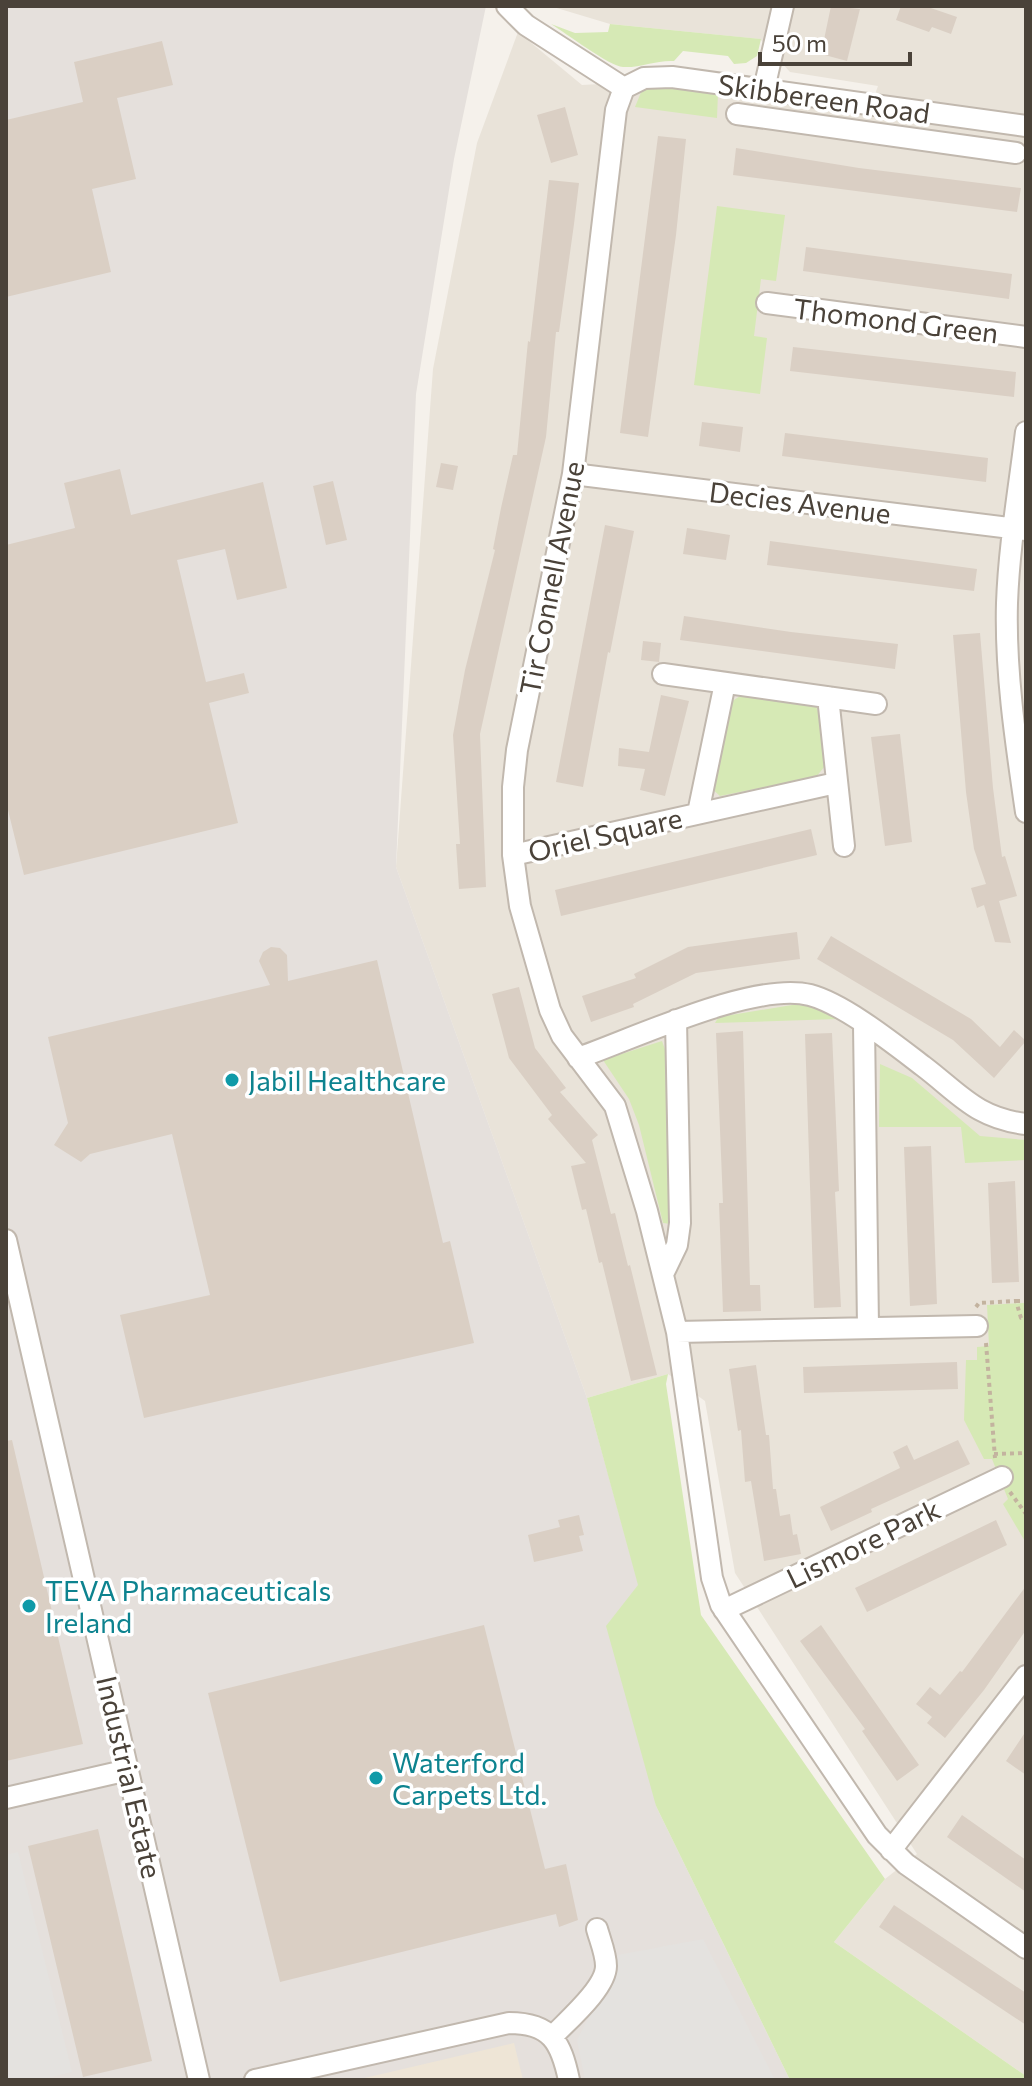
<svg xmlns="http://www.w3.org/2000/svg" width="1032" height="2086" viewBox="0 0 1032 2086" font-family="Commissioner,sans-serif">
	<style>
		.residential { fill: #e9e3d9 }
		.industrial { fill: #e5e0dc }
		.education { fill: #eee5d6 }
		.green { fill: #d6e9b5 }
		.parking { fill: #e4e2df }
		.building { fill: #dacfc4 }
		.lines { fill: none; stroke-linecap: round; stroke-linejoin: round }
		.minor-casing { stroke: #c1b8ae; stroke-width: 24 }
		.path { stroke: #c3b39f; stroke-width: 4; stroke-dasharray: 4 4; stroke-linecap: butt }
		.minor { stroke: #fff; stroke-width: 20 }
		.culture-dot { fill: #0f9aa8; stroke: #fff; stroke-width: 3 }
		.labels { text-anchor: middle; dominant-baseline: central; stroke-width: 7; stroke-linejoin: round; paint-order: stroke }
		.street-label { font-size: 28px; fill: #4a4239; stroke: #fff }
		.culture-label { font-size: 28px; fill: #0d838f; stroke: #fff; text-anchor: start }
	</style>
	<rect width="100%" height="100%" fill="#f5f1eb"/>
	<path class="residential" d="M550,6H1026V2076L834,1942L885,1879L917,1854L735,1573L705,1401L668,1374L587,1398L396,867L433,369L477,143L518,32L582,85L655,81L869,111L878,86L790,72L760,39L610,24Z"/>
	<path class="industrial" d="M6,6H486L454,159L416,394L396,867L587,1398L639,1586L656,1806L790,2080H6Z"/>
	<path class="education" d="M514,2043L523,2080H356Z"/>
	<path class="green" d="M551,24L575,33L608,32L610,24L761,39L757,56L746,63L734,64L728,56L683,51L674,61C656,60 640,68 623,67C609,66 566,33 551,24Z
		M657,85L718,93L717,118L635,107L642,90Z
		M717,206L785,215L776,281L761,279L754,336L767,338L760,394L694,385Z
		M743,694L815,704L820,716L825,766L816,777L720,796L710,787L728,704Z
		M792,1005C808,1005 826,1006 838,1019L715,1023L718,1018L725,1016Z
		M662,1041L668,1058L671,1224L663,1223L639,1125L629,1099L603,1060Z
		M880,1064L912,1078L980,1136L1026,1140V1160L965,1163L961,1127H879Z
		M1024,1303L1026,1316V1543L1003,1504L1008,1499L992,1459H984L964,1420L966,1360H977V1347L989,1346L987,1305Z
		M668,1374L666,1384L701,1615L885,1879L834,1942L1026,2076V2080H790L656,1806L606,1626L638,1585L587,1398Z"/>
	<path class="parking" d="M18,1852L72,2072L39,2080H6V1855Z
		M703,1939L775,2080H585L577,2040L595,2006L609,1995L618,1955Z"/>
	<path class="building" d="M831,6L860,9L847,61L821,54Z
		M901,6H925L957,17L951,34L932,27L929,32L896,20Z
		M162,41L173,85L117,98L136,179L92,189L111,272L6,297V120L83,102L74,62Z
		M565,107L578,155L551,163L537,115Z
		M658,136L686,139L676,235L648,437L620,433Z
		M736,148L859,168L1021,188L1017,212L733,175Z
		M549,180L579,183L574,224L559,332H556L546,437L480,734L486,887L459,889L456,844H460L453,735L465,670L495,550L493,549L501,508L513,455H517L528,341L530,342Z
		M806,247L1012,274L1009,299L803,271Z
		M793,347L1016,372L1014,397L790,371Z
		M702,422L743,427L740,452L699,446Z
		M785,433L988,458L986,482L782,456Z
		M441,463L458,466L453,490L436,487Z
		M120,469L131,515L263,482L287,588L237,600L225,549L177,560L206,682L244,673L249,693L209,703L238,823L24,875L6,802V545L75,528L64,483Z
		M333,481L347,540L326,545L313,486Z
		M605,525L634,531L610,653L608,652L583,787L556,782Z
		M687,528L730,535L726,560L683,554Z
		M770,541L977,569L974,591L767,565Z
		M684,616L791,632L898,644L895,669L680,640Z
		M980,633L993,788L1002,857L1005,856L1017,896L999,901L1011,943L995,942L984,905L977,908L971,888L986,884L974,849L966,792L953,635Z
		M643,641L661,643L659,662L641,660Z
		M661,695L689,701L665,796L640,790L645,769L618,766L619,748L649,752Z
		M900,734L912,842L885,846L871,737Z
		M811,829L817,855L561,916L555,890Z
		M797,932L800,959L696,973L633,1004L634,1007L591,1022L582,996L636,978L634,974L688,947Z
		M831,936L971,1019L1000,1047L1014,1030L1026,1041L994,1078L953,1040L817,959Z
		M271,947L280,948L287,955L288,981L377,960L443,1243L450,1241L474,1343L144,1418L120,1315L210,1295L172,1134L90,1154L81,1162L54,1145L68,1123L48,1037L270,985L259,961L263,952Z
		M519,987L535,1048L566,1088L560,1092L598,1135L592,1140L611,1214L615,1213L628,1266L630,1265L657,1375L631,1381L602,1262L599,1263L586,1209L582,1210L571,1166L586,1163L548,1119L552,1115L509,1058L492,994Z
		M743,1031L750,1285H760L761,1311L723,1312L719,1203H723L716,1033Z
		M832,1033L839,1191L835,1192L841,1307L814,1308L805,1034Z
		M931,1146L937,1304L910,1306L904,1147Z
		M1015,1181L1019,1282L992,1283L988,1183Z
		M957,1362L958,1389L804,1393L803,1367Z
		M756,1365L766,1435H769L773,1489H776L780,1516L790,1514L793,1535L797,1534L801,1554L764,1561L751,1481L745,1482L741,1430L738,1431L729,1369Z
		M12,1440L83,1744L6,1761V1441Z
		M958,1440L970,1464L871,1509L872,1512L831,1531L820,1507L900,1468L893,1452L907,1445L914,1460Z
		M579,1515L584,1535L579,1536L583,1551L534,1562L528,1535L560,1527L558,1520Z
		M996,1520L1007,1545L867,1612L855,1588Z
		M1026,1586V1630L984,1690L945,1738L927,1723L932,1717L916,1704L930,1687L940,1695L960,1671L962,1672Z
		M484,1625L545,1869L566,1864L578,1920L559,1927L556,1914L280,1982L208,1693Z
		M821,1625L919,1765L897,1781L862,1731L865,1729L800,1641Z
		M1026,1731V1775L1006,1761Z
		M962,1815L1026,1860V1892L947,1837Z
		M98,1829L152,2061L83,2077L28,1846Z
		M894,1905L1026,1993V2025L879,1927Z"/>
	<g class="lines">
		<defs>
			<path id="minor" d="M507,6L526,25L624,88
				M764,89L783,6
				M737,114L1016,153
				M1026,126L672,77L644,78L624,88L616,110L573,474L517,750L513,787V855L520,906L550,1010L562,1036L615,1106L647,1211L677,1332L712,1578L721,1605L877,1835L906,1864L1026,1948
				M767,303L1026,337
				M1026,432C1019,489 1009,546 1007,603C1005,672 1016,744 1026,812
				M573,474L1026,530
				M663,674L876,704
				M828,697L844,846
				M698,813L725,683
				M513,855L836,783
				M864,1025L868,1327
				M578,1058C633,1039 754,981 810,995C844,1004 894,1044 923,1066C960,1094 976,1118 1026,1124
				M6,1240L199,2080
				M664,1272L677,1245L680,1223L676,1020
				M677,1332L977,1326
				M724,1610L1002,1477
				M6,1798L128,1770
				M891,1850L1026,1676
				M552,2037C567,2021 606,1988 606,1966C606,1954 600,1940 597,1929
				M255,2080L509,2023C551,2023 561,2042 569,2080"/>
		</defs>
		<use href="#minor" class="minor-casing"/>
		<path class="path" d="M1016,1301H1026
			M976,1307L979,1303L1016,1301L1021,1318H1026
			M986,1343L995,1458
			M994,1454L1026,1453
			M1010,1492L1026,1514"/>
		<use href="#minor" class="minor"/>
	</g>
	<g class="culture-dot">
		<circle cx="232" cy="1080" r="8"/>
		<circle cx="29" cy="1606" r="8"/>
		<circle cx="376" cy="1778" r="8"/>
	</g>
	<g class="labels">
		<g class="street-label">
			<text transform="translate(824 98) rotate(8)">Skibbereen Road</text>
			<text transform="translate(896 320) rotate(7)">Thomond Green</text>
			<text transform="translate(800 502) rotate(7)">Decies Avenue</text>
			<text transform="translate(551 578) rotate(-79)">Tir Connell Avenue</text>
			<text transform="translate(605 834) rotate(-13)">Oriel Square</text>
			<text transform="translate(863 1543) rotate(-26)">Lismore Park</text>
			<text transform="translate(130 1777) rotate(77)">Industrial Estate</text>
		</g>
		<g class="culture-label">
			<text x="248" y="1080">Jabil Healthcare</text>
			<text x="45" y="1590">TEVA Pharmaceuticals<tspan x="45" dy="32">Ireland</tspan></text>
			<text x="392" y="1762">Waterford<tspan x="392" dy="32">Carpets Ltd.</tspan></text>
		</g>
	</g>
	<rect width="1032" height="2086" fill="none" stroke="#4a4239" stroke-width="16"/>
	<path d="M760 52v12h150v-12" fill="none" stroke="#4a4239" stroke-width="4"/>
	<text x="772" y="52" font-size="24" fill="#4a4239" stroke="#ffffff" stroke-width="6" paint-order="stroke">50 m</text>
</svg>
